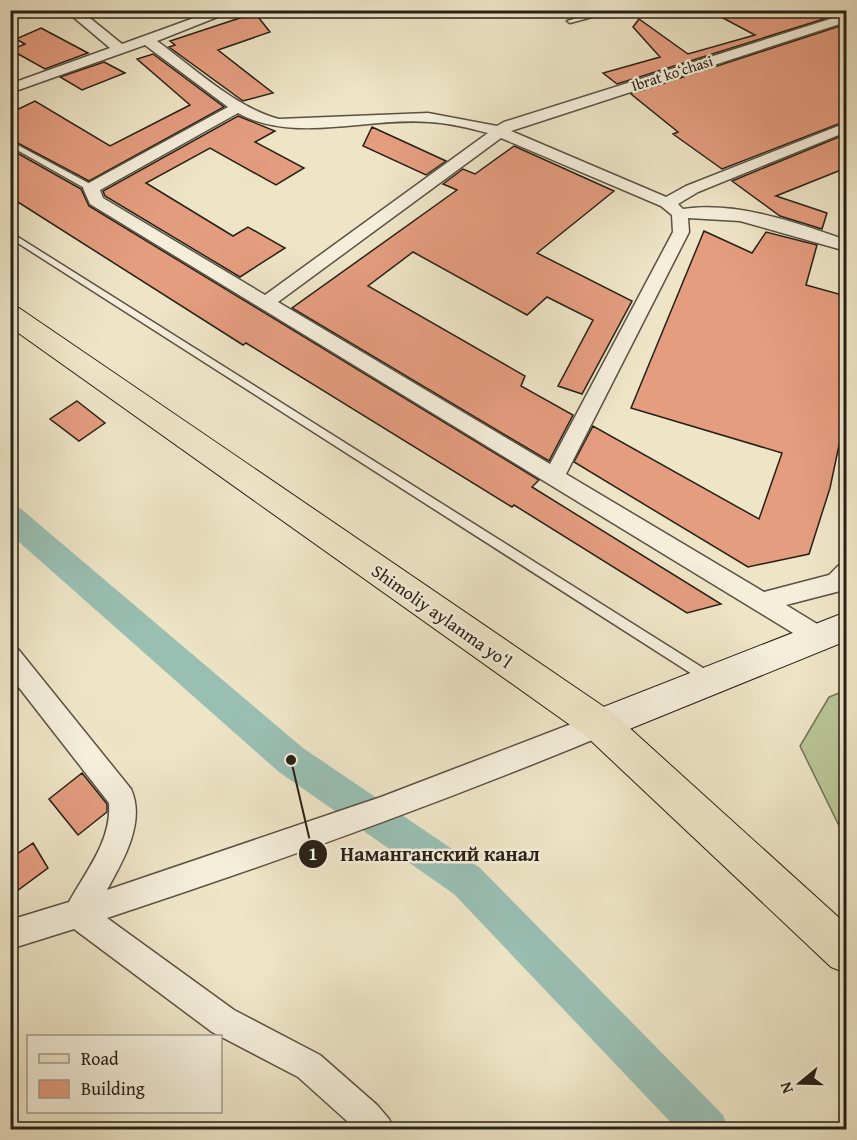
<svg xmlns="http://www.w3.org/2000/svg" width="857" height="1140" viewBox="0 0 857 1140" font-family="'Gentium Book Plus',serif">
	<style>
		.green { fill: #b9c596; stroke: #707256; stroke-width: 1.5 }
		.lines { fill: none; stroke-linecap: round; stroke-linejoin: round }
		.canal { fill: #99bfb3; fill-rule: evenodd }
		.building { fill: #e49d7f; stroke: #272016; stroke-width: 1.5 }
		.lane-casing { stroke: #595142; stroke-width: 3 }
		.street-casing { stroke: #595142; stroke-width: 3 }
		.secondary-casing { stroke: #272016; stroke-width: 2 }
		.primary-casing { stroke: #272016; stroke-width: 2 }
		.lane { fill: #f4eedb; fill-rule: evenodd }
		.street { fill: #f4eedb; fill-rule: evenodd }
		.secondary { fill: #f4eedb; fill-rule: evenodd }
		.primary { fill: #eee5c7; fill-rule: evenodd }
		.labels { text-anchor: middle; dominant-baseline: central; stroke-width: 5; stroke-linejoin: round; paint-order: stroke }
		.far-street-label { font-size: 15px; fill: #272016; stroke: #f4eedb }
		.street-label { font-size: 18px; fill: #272016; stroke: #f4eedb }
		.leader { fill: none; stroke: #272016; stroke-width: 2 }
		.callout-dot { fill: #272016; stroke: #f4eedb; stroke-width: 2 }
		.mark-label { font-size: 18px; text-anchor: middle; font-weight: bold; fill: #fff }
		.callout-label { font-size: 20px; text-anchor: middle; font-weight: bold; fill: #272016; stroke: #f4eedb; stroke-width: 5; stroke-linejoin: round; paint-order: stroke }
	</style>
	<rect width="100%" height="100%" fill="#eee5c7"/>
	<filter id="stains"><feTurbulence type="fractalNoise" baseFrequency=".00333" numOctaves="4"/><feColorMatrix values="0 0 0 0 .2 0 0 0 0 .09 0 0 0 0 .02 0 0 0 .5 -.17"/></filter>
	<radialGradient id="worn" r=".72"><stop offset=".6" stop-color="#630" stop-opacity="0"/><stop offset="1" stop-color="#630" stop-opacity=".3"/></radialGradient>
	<path class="green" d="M846,690V840L800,746L829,697Z"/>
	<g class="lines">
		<path class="canal" d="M10,505L20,508L303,748L480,868L723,1115L729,1130H678L454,894L279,772L10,534Z"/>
	</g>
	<path class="building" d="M708,10H846V12L617,84L603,73L660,57L633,27L639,19L688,54L755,35Z
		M255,13L270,32L218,50L273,93L243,101L169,47L175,45L170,41Z
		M846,24V121L722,169L673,134L678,132L631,94Z
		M41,28L88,53L45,69L11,50L25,44L16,39Z
		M153,54L224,107L89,181L10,139V113L35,101L110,146L190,105L137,59Z
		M104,62L125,73L82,90L60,77Z
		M238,116L275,131L255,142L304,168L276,185L210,148L146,183L233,236L248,227L285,248L240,277L105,196L103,191Z
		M372,127L446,161L426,175L363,146Z
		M846,134V168L776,196L827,213L822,229L780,216L732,181Z
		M514,146L614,191L537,253L632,301L582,394L558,386L593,320L547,297L527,315L413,252L368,286L525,376L521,386L573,415L549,461L292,308L457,190L443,184L463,169L475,174Z
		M10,149L81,189L89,206L539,480L532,487L721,604L687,613L514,505L512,507L246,343L243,345L10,197Z
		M704,231L752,253L766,232L817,245L806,285L846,296V412L830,488L809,554L748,567L574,462L593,426L759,519L782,453L631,408Z
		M77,401L105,423L79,441L50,419Z
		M82,773L107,804V812L78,835L49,799Z
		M33,843L48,868L10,896V859Z"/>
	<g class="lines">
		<defs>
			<path id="lane" d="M606,10H618L570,23L567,21Z
				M10,141L94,186L95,188L88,190L10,146Z
				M10,232L711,673L713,677L711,681L707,682L703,681L10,238Z"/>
			<path id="street" d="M65,10H80L122,44L216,10H235L157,41C193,67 236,108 279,119L428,113L497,126L504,122L846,14V22L511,131L666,197L686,186L846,123V132L698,192L678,204L683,209C738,201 796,223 846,240V251L740,221L688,218L689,232L566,474L764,592L829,575L838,566L846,564V587L844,590L786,605L827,630L831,637L827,644L819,647L811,644L90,204L83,188L85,185L228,107L145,45L10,93V84L110,48ZM238,113C293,144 368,117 429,122C449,123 469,128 488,133L265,295L103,198L100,190ZM501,138L661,206L672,215L673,232L550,464L278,302Z
				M10,647L18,649L131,789C146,822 123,861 107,890L381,797L600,713L609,717L613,725L609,733C444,802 277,862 107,918L234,1010L320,1055L377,1105L389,1119L394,1130H357L298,1077L212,1032L74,929L10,949V920L69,902C86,871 112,840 109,803L10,676Z"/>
			<path id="secondary" d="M846,612V641L600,741L588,737L582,725L588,713Z"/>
			<path id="primary" d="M10,305L19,308L613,713L846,924V973L831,967L587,737L10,327Z"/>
		</defs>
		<use href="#lane" class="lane-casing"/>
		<use href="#street" class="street-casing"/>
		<use href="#secondary" class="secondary-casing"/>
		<use href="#primary" class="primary-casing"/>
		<use href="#lane" class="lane"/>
		<use href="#street" class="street"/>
		<use href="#secondary" class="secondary"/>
		<use href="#primary" class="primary"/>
	</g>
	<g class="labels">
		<g class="far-street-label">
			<text transform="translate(672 73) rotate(-18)">Ibrat koʻchasi</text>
		</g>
		<g class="street-label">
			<text transform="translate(442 616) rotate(35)">Shimoliy aylanma yoʻl</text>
		</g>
	</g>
	<path class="leader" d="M291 760L313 854"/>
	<g class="callout-dot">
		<circle cx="291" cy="760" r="6"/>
		<circle cx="313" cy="854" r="15"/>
	</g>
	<g class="mark-label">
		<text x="313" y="860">1</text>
	</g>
	<g class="callout-label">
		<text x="440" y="861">Наманганский канал</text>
	</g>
	<rect width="857" height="1140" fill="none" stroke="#eee5c7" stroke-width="36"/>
	<rect x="12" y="12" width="833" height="1116" fill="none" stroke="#272016" stroke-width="3"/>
	<rect x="18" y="18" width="821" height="1104" fill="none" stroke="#272016" stroke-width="1.5"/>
	<rect x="27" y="1035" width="195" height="78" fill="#f4eedb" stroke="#a29c8c" stroke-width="1.5"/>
	<rect x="39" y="1054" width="30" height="9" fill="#eee5c7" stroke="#a29c8c" stroke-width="1.5"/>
	<text x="81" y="1065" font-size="18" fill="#272016">Road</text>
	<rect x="39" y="1080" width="30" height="18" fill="#e49d7f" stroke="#a29c8c" stroke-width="1.5"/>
	<text x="81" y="1095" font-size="18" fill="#272016">Building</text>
	<g transform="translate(800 1083) rotate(251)" stroke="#f4eedb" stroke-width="4.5" paint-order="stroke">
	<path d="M0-4.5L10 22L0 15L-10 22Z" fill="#272016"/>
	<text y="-9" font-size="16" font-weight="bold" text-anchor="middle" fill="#272016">N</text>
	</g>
	<rect width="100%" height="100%" filter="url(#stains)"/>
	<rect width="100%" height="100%" fill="url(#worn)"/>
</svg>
